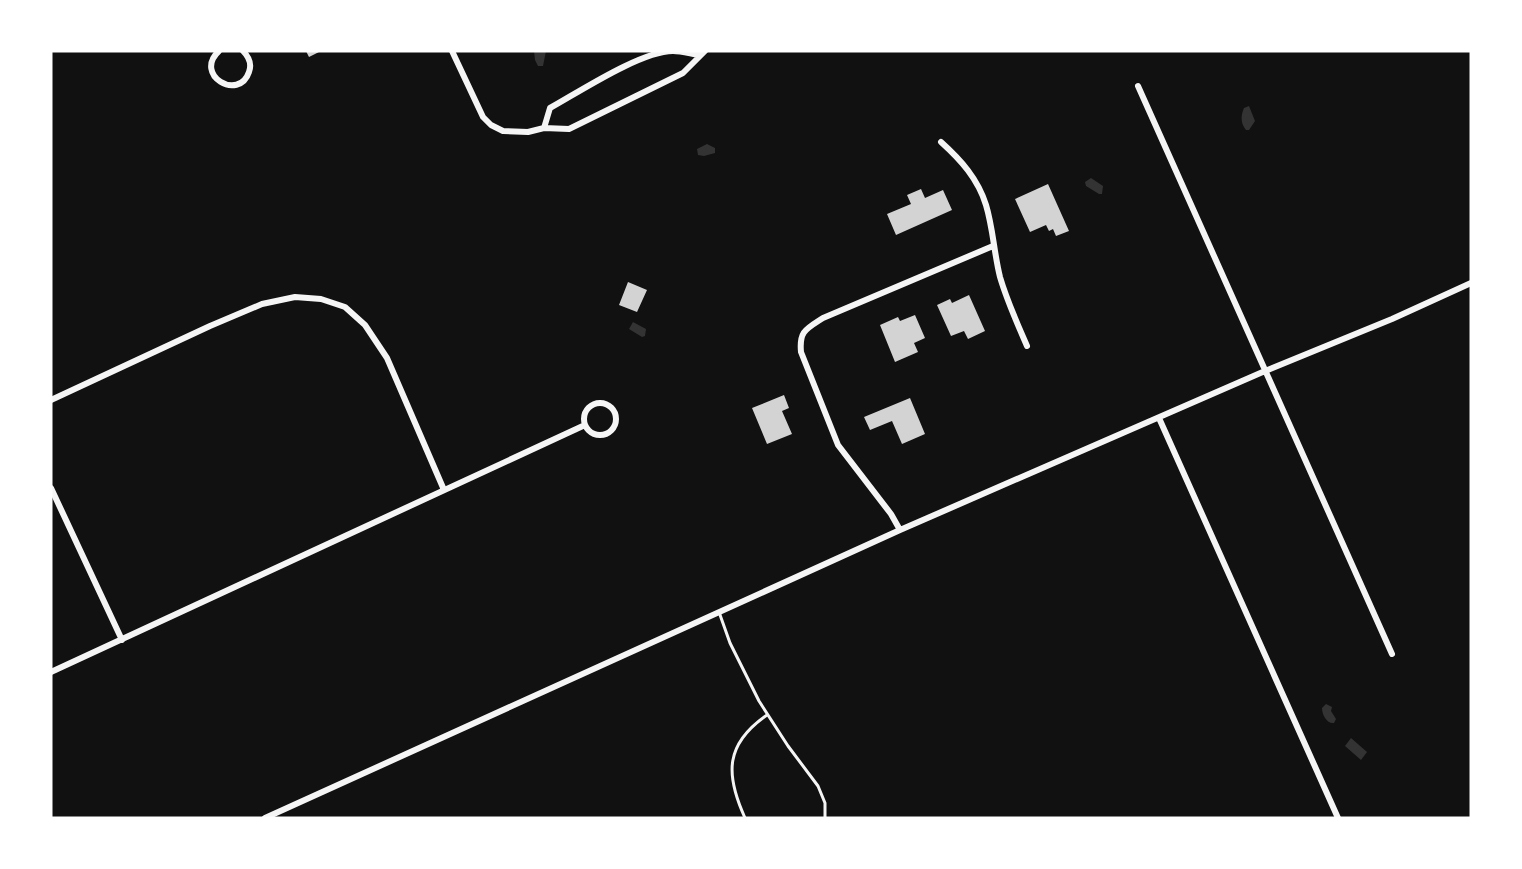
<svg xmlns="http://www.w3.org/2000/svg" width="1522" height="869" viewBox="0 0 1522 869" font-family="'Source Sans 3',sans-serif">
	<style>
		.water { fill: #333 }
		.building { fill: #d3d3d3 }
		.lines { fill: none; stroke-linecap: round; stroke-linejoin: round }
		.service { stroke: #f5f5f5; stroke-width: 3 }
		.minor { stroke: #f5f5f5; stroke-width: 6 }
	</style>
	<rect width="100%" height="100%" fill="#111"/>
	<path class="water" d="M534,51H546L543,66H538L535,60Z
		M1249,106L1255,121L1249,130H1246C1240,123 1241,115 1244,108Z
		M707,144L715,148V153L704,156L698,155L697,149Z
		M1091,178L1103,186L1102,194H1099L1086,186L1085,182Z
		M633,322L646,329L645,336L642,337L629,329Z
		M1326,704L1332,707L1331,711L1336,719L1334,723C1327,724 1322,715 1322,708Z
		M1351,738L1367,752L1361,760L1345,746Z"/>
	<path class="building" d="M306,51H321L309,57Z
		M1048,184L1069,231L1056,236L1053,229L1049,231L1046,225L1030,232L1015,199Z
		M921,189L925,198L943,190L952,210L896,235L887,214L911,204L907,195Z
		M628,282L647,290L637,312L619,305Z
		M969,295L985,331L968,339L964,331L951,336L937,305L950,299L952,303Z
		M915,315L925,338L914,343L918,352L895,362L880,325L898,317L900,321Z
		M784,395L789,408L782,411L792,434L767,444L752,408Z
		M910,398L925,434L902,444L892,421L870,430L864,417Z"/>
	<g class="lines">
		<path class="service" d="M719,612L730,643L759,701L788,746L818,786L825,803V818
			M745,818C725,774 725,744 767,715"/>
		<path class="minor" d="M219,51C193,75 239,102 249,72C252,64 249,57 243,51
			M452,51L483,117L491,125L503,131L528,132L544,128L569,129L683,73L705,51
			M1138,86L1392,654
			M544,128L550,108C579,92 641,51 673,51C682,51 692,54 701,55
			M941,142C961,160 978,179 986,205C993,228 994,253 1000,277C1007,301 1017,323 1027,346
			M51,400L210,326L262,304L295,297L321,299L345,307L365,325L387,358L444,490
			M584 419a16 16 0 1 1 32 0a16 16 0 1 1-32 0Z
			M1159,418L1338,818
			M51,488L122,640
			M900,530L891,514L838,445L801,352C799,331 806,329 823,318L993,246
			M51,672L585,425
			M265,818L900,530L1265,371L1392,319L1471,283"/>
	</g>
	<rect width="1522" height="869" fill="none" stroke="#ffffff" stroke-width="105"/>
</svg>
